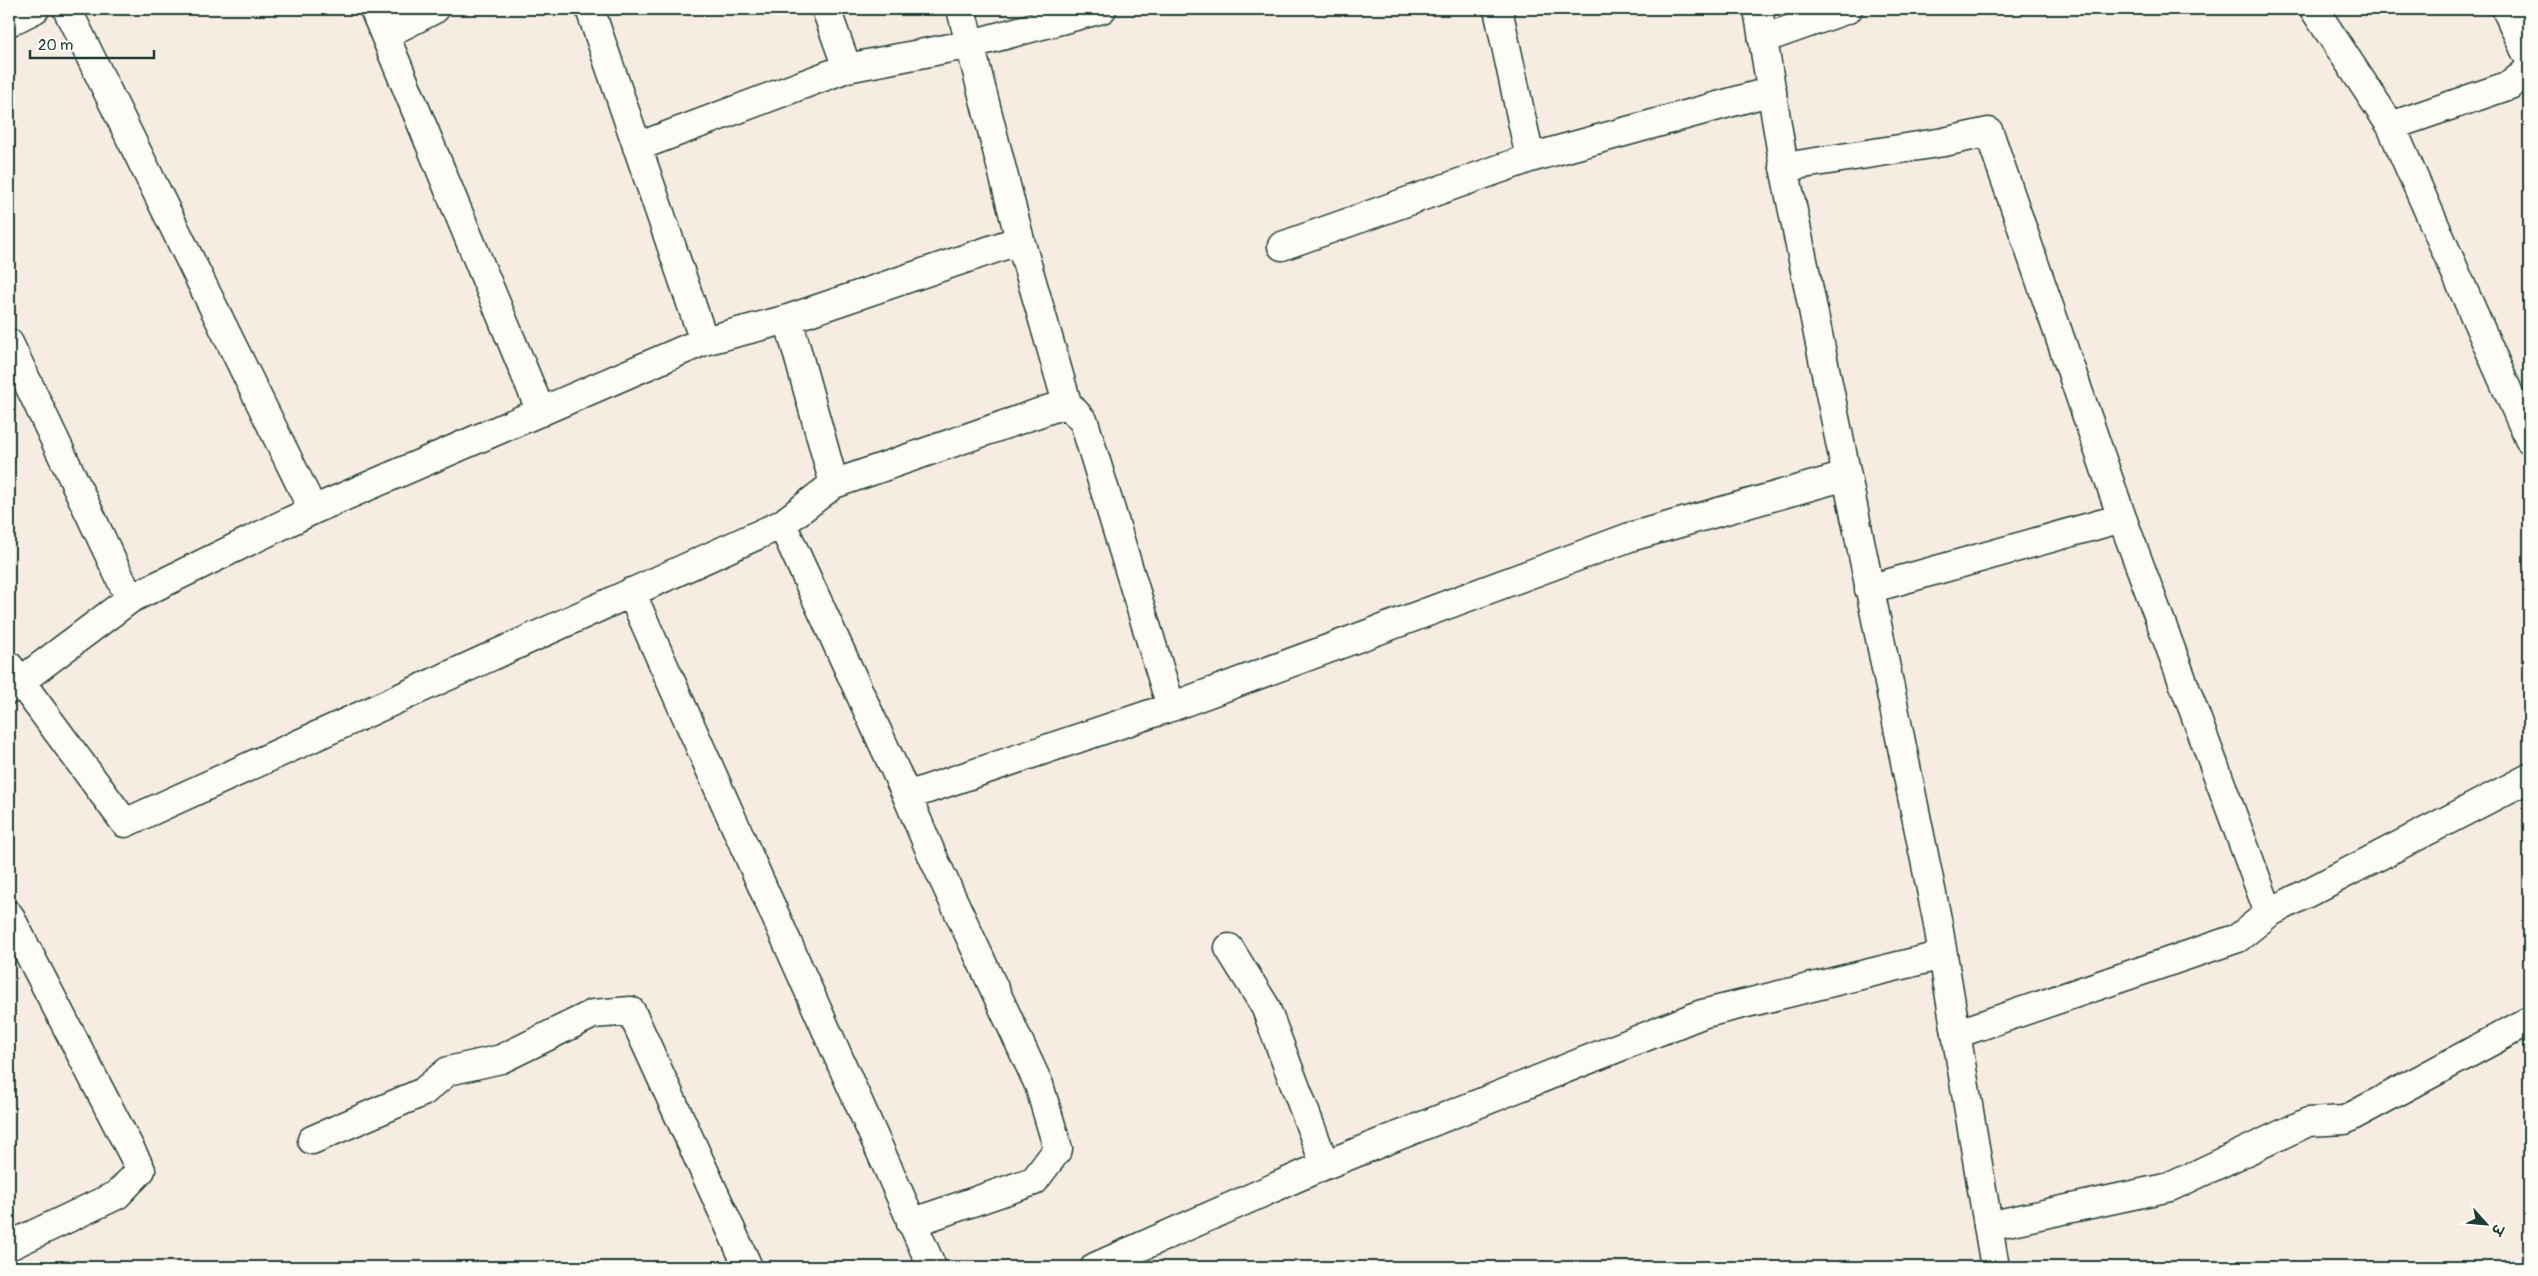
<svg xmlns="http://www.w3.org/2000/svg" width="2538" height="1276" viewBox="0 0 2538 1276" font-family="Pangolin,'Playpen Sans Deva',sans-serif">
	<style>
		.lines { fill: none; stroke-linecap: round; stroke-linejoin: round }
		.street-casing { stroke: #1f3d34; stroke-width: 31 }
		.secondary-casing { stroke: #1f3d34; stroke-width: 31 }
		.street { stroke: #fdfcf7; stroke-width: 28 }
		.secondary { stroke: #fdfcf7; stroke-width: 28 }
	</style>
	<rect width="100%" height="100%" fill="#f6ece1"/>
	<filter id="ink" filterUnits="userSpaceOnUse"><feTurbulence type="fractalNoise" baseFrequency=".02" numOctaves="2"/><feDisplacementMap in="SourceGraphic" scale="10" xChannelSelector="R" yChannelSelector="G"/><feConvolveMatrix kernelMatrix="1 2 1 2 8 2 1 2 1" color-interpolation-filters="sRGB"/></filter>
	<g filter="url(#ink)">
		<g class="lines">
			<defs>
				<path id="street" d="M67,9L313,510
					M374,9L541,412
					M590,9L704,341
					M826,9L847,68
					M961,9L1020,240L1067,403L1084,422L1171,707
					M1498,9L1530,158
					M2314,9L2391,126L2529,439
					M2506,9L2529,59
					M9,22L35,9
					M386,34L435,9
					M1763,39L1848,9
					M2391,126L2510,85L2529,70
					M637,147L847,68L971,44L1102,9
					M1784,167L1944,142L1989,132L2122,518L2269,913
					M1282,246L1530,158L1772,91
					M788,319L834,484
					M9,343L130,599
					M782,524L907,796L932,855L1039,1085L1058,1149L1034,1181L911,1223
					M1869,589L2122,518
					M631,592L932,1267
					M9,666L125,823L782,524L834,484L1067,403
					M9,690L130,599L313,510L704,341L788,319L1020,240
					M907,796L1171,707L1630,537L1846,476
					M9,915L141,1170L117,1195L9,1246
					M1229,948L1265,1006L1325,1165
					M1956,1034L2238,938L2269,913L2529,778
					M312,1140L423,1092L448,1071L501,1059L593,1014L631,1011L748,1267
					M1988,1226L2170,1187L2308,1122L2345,1120L2529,1021
					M1095,1267L1325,1165L1702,1014L1943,955"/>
				<path id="secondary" d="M1758,9L1784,167L1937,919L1995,1267"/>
			</defs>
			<use href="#street" class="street-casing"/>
			<use href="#secondary" class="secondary-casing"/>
			<use href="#street" class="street"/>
			<use href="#secondary" class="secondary"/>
		</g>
	</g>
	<rect width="2538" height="1276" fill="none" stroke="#fdfcf7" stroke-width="30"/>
	<rect x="15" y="15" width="2508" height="1246" fill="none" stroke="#1f3d34" stroke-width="2" filter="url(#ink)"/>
	<g transform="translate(2486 1224) rotate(117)" stroke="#fdfcf7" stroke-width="4" paint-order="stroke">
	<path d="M0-4L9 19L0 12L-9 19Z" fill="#1f3d34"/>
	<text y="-8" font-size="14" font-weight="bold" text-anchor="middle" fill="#1f3d34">उ</text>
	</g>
	<path d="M30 50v8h124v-8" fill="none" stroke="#1f3d34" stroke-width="2.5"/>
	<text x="38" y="50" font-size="15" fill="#1f3d34" stroke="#fdfcf7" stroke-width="4" paint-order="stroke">20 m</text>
</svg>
